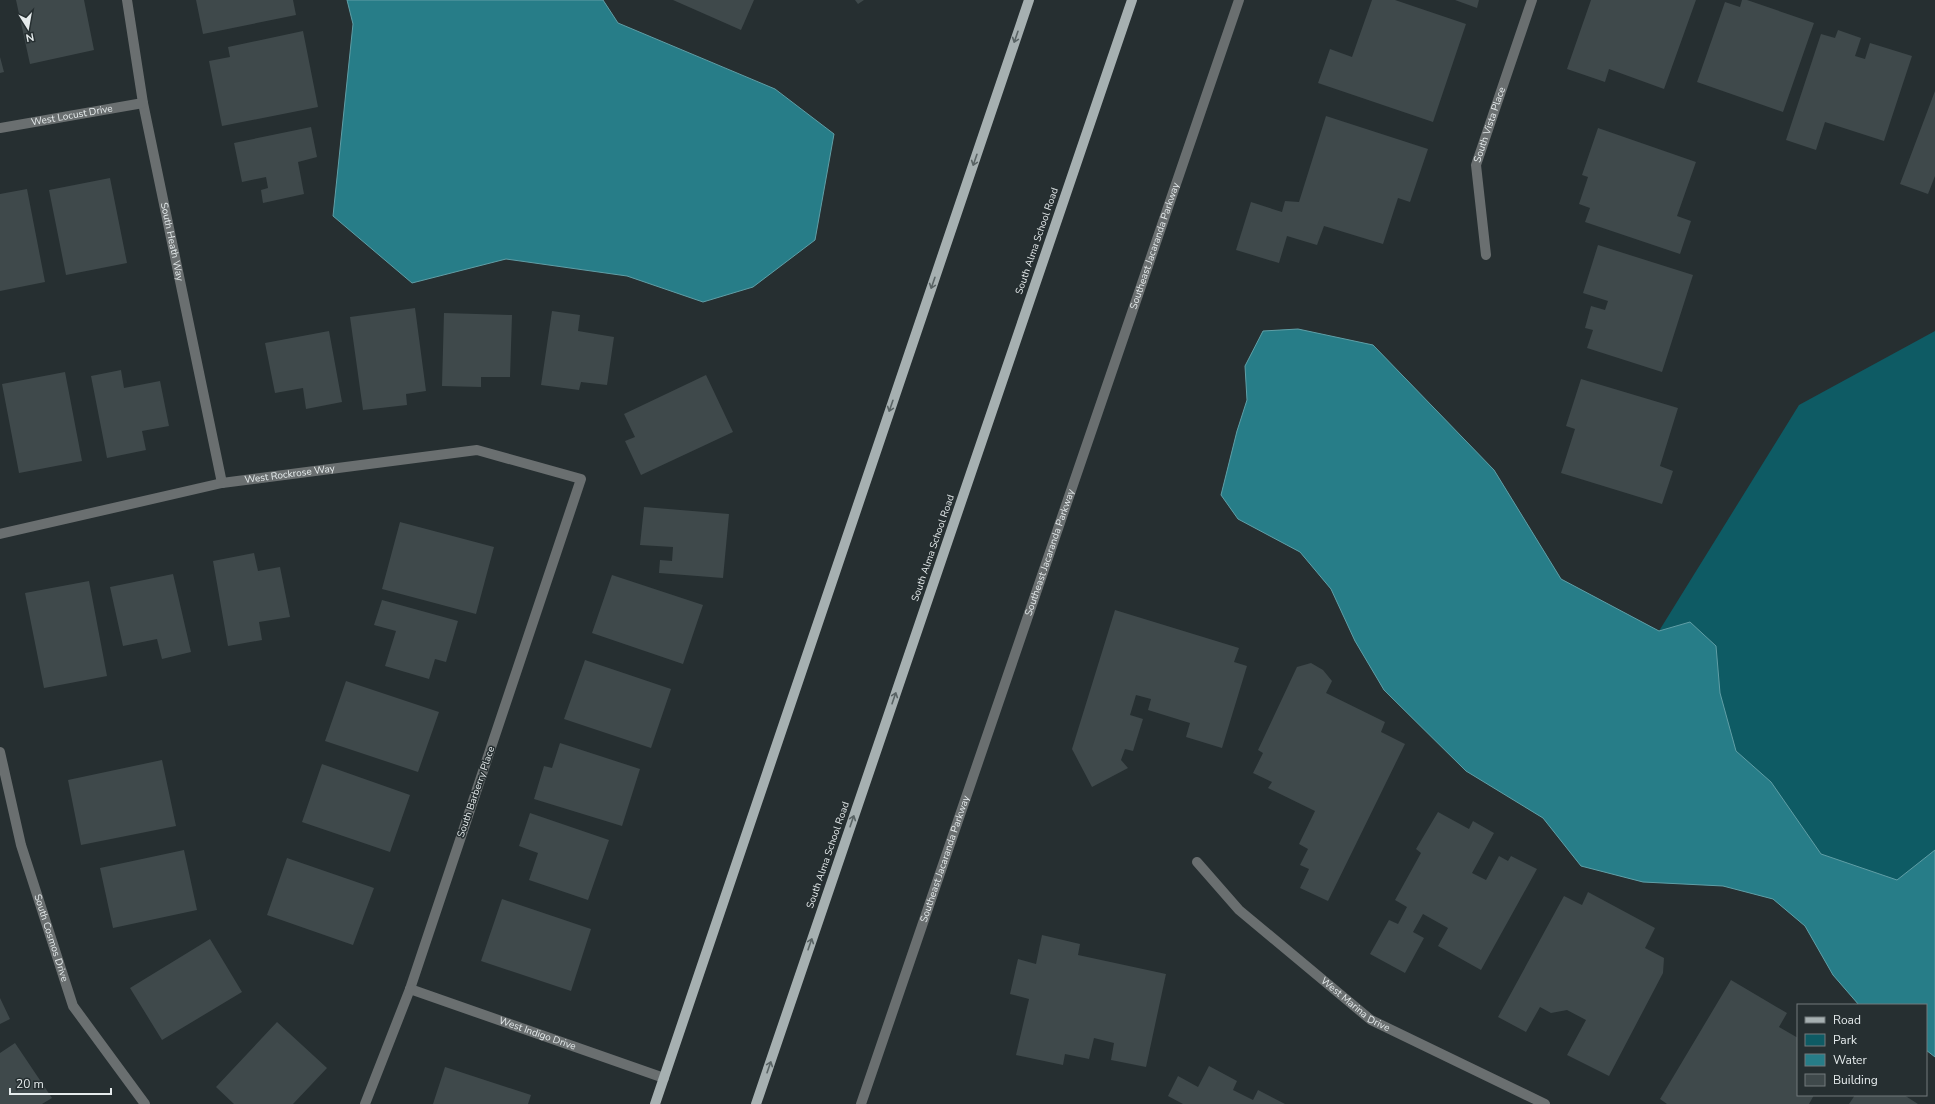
<svg xmlns="http://www.w3.org/2000/svg" width="1935" height="1104" viewBox="0 0 1935 1104" font-family="'Nunito Sans',sans-serif">
	<style>
		.green { fill: #0e5b64 }
		.water { fill: #277d88; stroke: #609ea6 }
		.building { fill: #3f494b }
		.lines { fill: none; stroke-linecap: round; stroke-linejoin: round }
		.minor { stroke: #6a6f70; stroke-width: 10 }
		.major { stroke: #a6b0b1; stroke-width: 10 }
		.oneway { stroke: #596364 }
		.labels { text-anchor: middle; dominant-baseline: central; stroke-width: 3; stroke-linejoin: round; paint-order: stroke }
		.street-label { font-size: 10px; fill: #e5ebec; stroke: #262f31 }
	</style>
	<rect width="100%" height="100%" fill="#262f31"/>
	<path class="green" d="M1298,329L1373,345L1494,470L1561,579L1659,631L1799,405L1935,331V1057L1926,1050V1005H1859L1833,975L1805,926L1773,899L1723,886L1643,882L1581,866L1543,818L1466,771L1384,690L1355,641L1331,589L1300,552L1238,519L1221,495L1237,431L1247,400L1245,366L1263,331Z"/>
	<path class="water" d="M347,0H603L618,23L775,89L834,134L815,240L753,287L703,302L627,276L506,259L412,283L333,216L353,24Z
		M1298,329L1373,345L1494,470L1561,579L1659,631L1690,622L1716,646L1720,693L1736,751L1771,782L1821,854L1897,880L1935,850V1057L1926,1050V1005H1859L1833,975L1805,926L1773,899L1723,886L1643,882L1581,866L1543,818L1466,771L1384,690L1355,641L1331,589L1300,552L1238,519L1221,495L1237,431L1247,400L1245,366L1263,331Z"/>
	<path class="building" d="M16,0H84L94,50L30,64Z
		M196,0H293L296,15L203,34Z
		M673,0H754L741,30Z
		M855,0H864L858,4Z
		M1372,0H1395L1466,24L1433,122L1318,83L1330,49L1352,57Z
		M1455,0H1479L1477,8Z
		M1591,0H1696L1664,89L1609,69L1605,82L1567,69Z
		M1742,0H1747L1814,23L1783,112L1697,82L1725,2L1740,7Z
		M1838,30L1861,38L1855,56L1865,59L1870,43L1912,56L1884,141L1825,122L1816,150L1786,140L1821,34L1835,38Z
		M303,31L318,107L222,126L209,61L230,57L228,47Z
		M0,57L4,72L0,73Z
		M1935,91V176L1928,194L1900,184Z
		M1326,116L1428,149L1410,202L1398,198L1383,244L1324,226L1317,245L1287,236L1279,263L1236,250L1251,202L1282,212L1285,201L1299,202Z
		M311,127L317,157L298,162L304,194L263,203L261,190L268,188L266,177L242,182L234,143Z
		M1598,128L1696,162L1677,216L1691,221L1680,254L1585,222L1590,208L1579,204L1588,177L1582,175Z
		M110,178L127,263L66,275L49,190Z
		M27,189L45,282L0,291V194Z
		M1598,245L1693,275L1662,372L1587,348L1593,330L1585,328L1591,306L1605,310L1608,301L1583,293Z
		M415,308L426,391L406,394L407,405L363,410L350,317Z
		M552,311L580,315L578,331L614,337L607,385L581,382L579,390L541,385Z
		M444,313L512,315L510,377H481V387L442,386Z
		M329,331L342,402L306,409L303,388L275,393L265,343Z
		M121,370L124,388L160,381L169,426L142,431L146,450L107,458L91,376Z
		M65,372L82,461L19,473L2,384Z
		M706,375L733,432L641,475L625,441L635,437L624,414Z
		M1581,379L1678,408L1660,466L1673,471L1662,504L1561,473L1575,429L1566,426Z
		M644,507L729,514L723,578L659,573L660,560L672,561L673,547L640,545Z
		M400,522L494,547L476,614L382,589Z
		M254,553L258,571L280,567L290,617L259,622L262,640L228,646L213,561Z
		M173,574L191,652L162,659L157,639L123,646L110,587Z
		M612,575L703,605L683,664L592,633Z
		M89,581L107,676L44,688L25,593Z
		M382,600L458,621L446,662L435,659L429,679L385,666L396,631L374,625Z
		M1115,610L1239,648L1234,662L1247,666L1222,748L1186,737L1190,723L1148,710L1151,699L1136,695L1130,715L1143,719L1133,751L1125,749L1121,760L1128,768L1092,787L1072,749Z
		M585,660L671,689L651,748L564,719Z
		M1311,663L1323,670L1332,681L1326,693L1385,722L1381,732L1405,744L1328,901L1300,888L1309,869L1300,865L1308,849L1299,844L1315,811L1268,788L1272,782L1253,773L1263,753L1258,750L1297,667Z
		M346,681L439,712L418,772L325,741Z
		M560,743L640,769L622,826L534,799L544,766L552,768Z
		M162,760L176,826L81,845L68,780Z
		M322,764L410,795L390,852L302,822Z
		M1438,812L1469,829L1473,821L1494,833L1472,873L1486,880L1499,856L1508,861L1511,856L1537,869L1481,970L1438,946L1448,928L1423,914L1413,932L1424,938L1405,973L1370,954L1389,920L1398,924L1407,907L1395,900L1421,853L1416,849Z
		M530,813L609,840L588,900L529,880L538,853L519,846Z
		M184,850L197,910L113,928L100,868Z
		M287,858L374,888L353,945L267,915Z
		M1588,892L1655,928L1645,948L1664,958L1663,973L1609,1076L1567,1055L1586,1020L1567,1010L1551,1013L1540,1007L1526,1032L1498,1017L1564,896L1582,905Z
		M502,899L591,929L571,991L481,961Z
		M1042,935L1080,944L1078,955L1166,974L1146,1067L1111,1060L1114,1043L1094,1038L1089,1059L1065,1054L1063,1065L1016,1055L1029,999L1010,994L1018,959L1036,964Z
		M210,939L242,992L162,1040L130,988Z
		M1731,980L1787,1013L1779,1027L1798,1038V1095H1814L1809,1104H1667L1660,1099Z
		M0,998L10,1019L0,1024Z
		M277,1022L327,1068L293,1104H234L216,1087Z
		M15,1043L52,1098L42,1104H0V1053Z
		M1209,1066L1237,1081L1233,1090L1253,1100L1258,1090L1285,1104H1183L1168,1096L1178,1076L1198,1087Z
		M445,1067L531,1095L528,1104H433Z
		M1855,1095H1904L1918,1104H1849Z"/>
	<g class="lines">
		<g class="minor">
			<path id="s1" d="M127,0L143,103L222,483"/>
			<path id="s2" d="M0,128L143,103"/>
			<path id="s3" d="M1486,255L1476,165L1532,0"/>
			<path id="s4" d="M0,534L222,483L477,450L581,479L410,989L365,1104"/>
			<path id="s5" d="M0,752L21,845L73,1006L145,1104"/>
			<path id="s6" d="M1197,862L1239,910L1371,1020L1545,1104"/>
			<path id="s7" d="M410,989L664,1078"/>
			<path id="s8" d="M861,1104L1239,0"/>
		</g>
		<path class="major" d="M655,1104L1029,0
			M756,1104L1132,0"/>
	</g>
	<defs><path id="oneway-shaft" d="M-6 0H5M1.5-3L5.5 0L1.5 3" fill="none" stroke-width="1.6" stroke-linecap="round" stroke-linejoin="round"/></defs>
	<g class="oneway">
		<use href="#oneway-shaft" transform="translate(1016 37) rotate(109)"/>
		<use href="#oneway-shaft" transform="translate(975 160) rotate(109)"/>
		<use href="#oneway-shaft" transform="translate(933 283) rotate(109)"/>
		<use href="#oneway-shaft" transform="translate(891 406) rotate(109)"/>
		<use href="#oneway-shaft" transform="translate(894 698) rotate(-71)"/>
		<use href="#oneway-shaft" transform="translate(852 821) rotate(-71)"/>
		<use href="#oneway-shaft" transform="translate(810 944) rotate(-71)"/>
		<use href="#oneway-shaft" transform="translate(769 1067) rotate(-71)"/>
	</g>
	<g class="labels">
		<g class="street-label">
			<text stroke="none"><textPath href="#s2" startOffset="73">West Locust Drive</textPath></text>
			<text stroke="none"><textPath href="#s3" startOffset="133">South Vista Place</textPath></text>
			<text transform="translate(1037 241) rotate(-71)">South Alma School Road</text>
			<text stroke="none"><textPath href="#s1" startOffset="246">South Heath Way</textPath></text>
			<text stroke="none"><textPath href="#s8" startOffset="907">Southeast Jacaranda Parkway</textPath></text>
			<text stroke="none"><textPath href="#s4" startOffset="296">West Rockrose Way</textPath></text>
			<text transform="translate(933 548) rotate(-71)">South Alma School Road</text>
			<text stroke="none"><textPath href="#s8" startOffset="583">Southeast Jacaranda Parkway</textPath></text>
			<text transform="translate(476 792) rotate(-71)">South Barberry Place</text>
			<text transform="translate(828 855) rotate(-71)">South Alma School Road</text>
			<text stroke="none"><textPath href="#s8" startOffset="259">Southeast Jacaranda Parkway</textPath></text>
			<text stroke="none"><textPath href="#s5" startOffset="193">South Cosmos Drive</textPath></text>
			<text stroke="none"><textPath href="#s6" startOffset="214">West Marina Drive</textPath></text>
			<text stroke="none"><textPath href="#s7" startOffset="135">West Indigo Drive</textPath></text>
		</g>
	</g>
	<rect x="1797" y="1004" width="130" height="92" fill="#262f31" stroke="#727a7c"/>
	<rect x="1805" y="1017" width="20" height="6" fill="#a6b0b1" stroke="#727a7c"/>
	<text x="1833" y="1024" font-size="12" fill="#e5ebec">Road</text>
	<rect x="1805" y="1034" width="20" height="12" fill="#0e5b64" stroke="#727a7c"/>
	<text x="1833" y="1044" font-size="12" fill="#e5ebec">Park</text>
	<rect x="1805" y="1054" width="20" height="12" fill="#277d88" stroke="#727a7c"/>
	<text x="1833" y="1064" font-size="12" fill="#e5ebec">Water</text>
	<rect x="1805" y="1074" width="20" height="12" fill="#3f494b" stroke="#727a7c"/>
	<text x="1833" y="1084" font-size="12" fill="#e5ebec">Building</text>
	<g transform="translate(28 28) rotate(169)" stroke="#262f31" stroke-width="3" paint-order="stroke">
	<path d="M0-3L7 15L0 10L-7 15Z" fill="#e5ebec"/>
	<text y="-6" font-size="11" font-weight="bold" text-anchor="middle" fill="#e5ebec">N</text>
	</g>
	<path d="M10 1088v6h101v-6" fill="none" stroke="#e5ebec" stroke-width="2"/>
	<text x="16" y="1088" font-size="12" fill="#e5ebec" stroke="#262f31" stroke-width="3" paint-order="stroke">20 m</text>
</svg>
